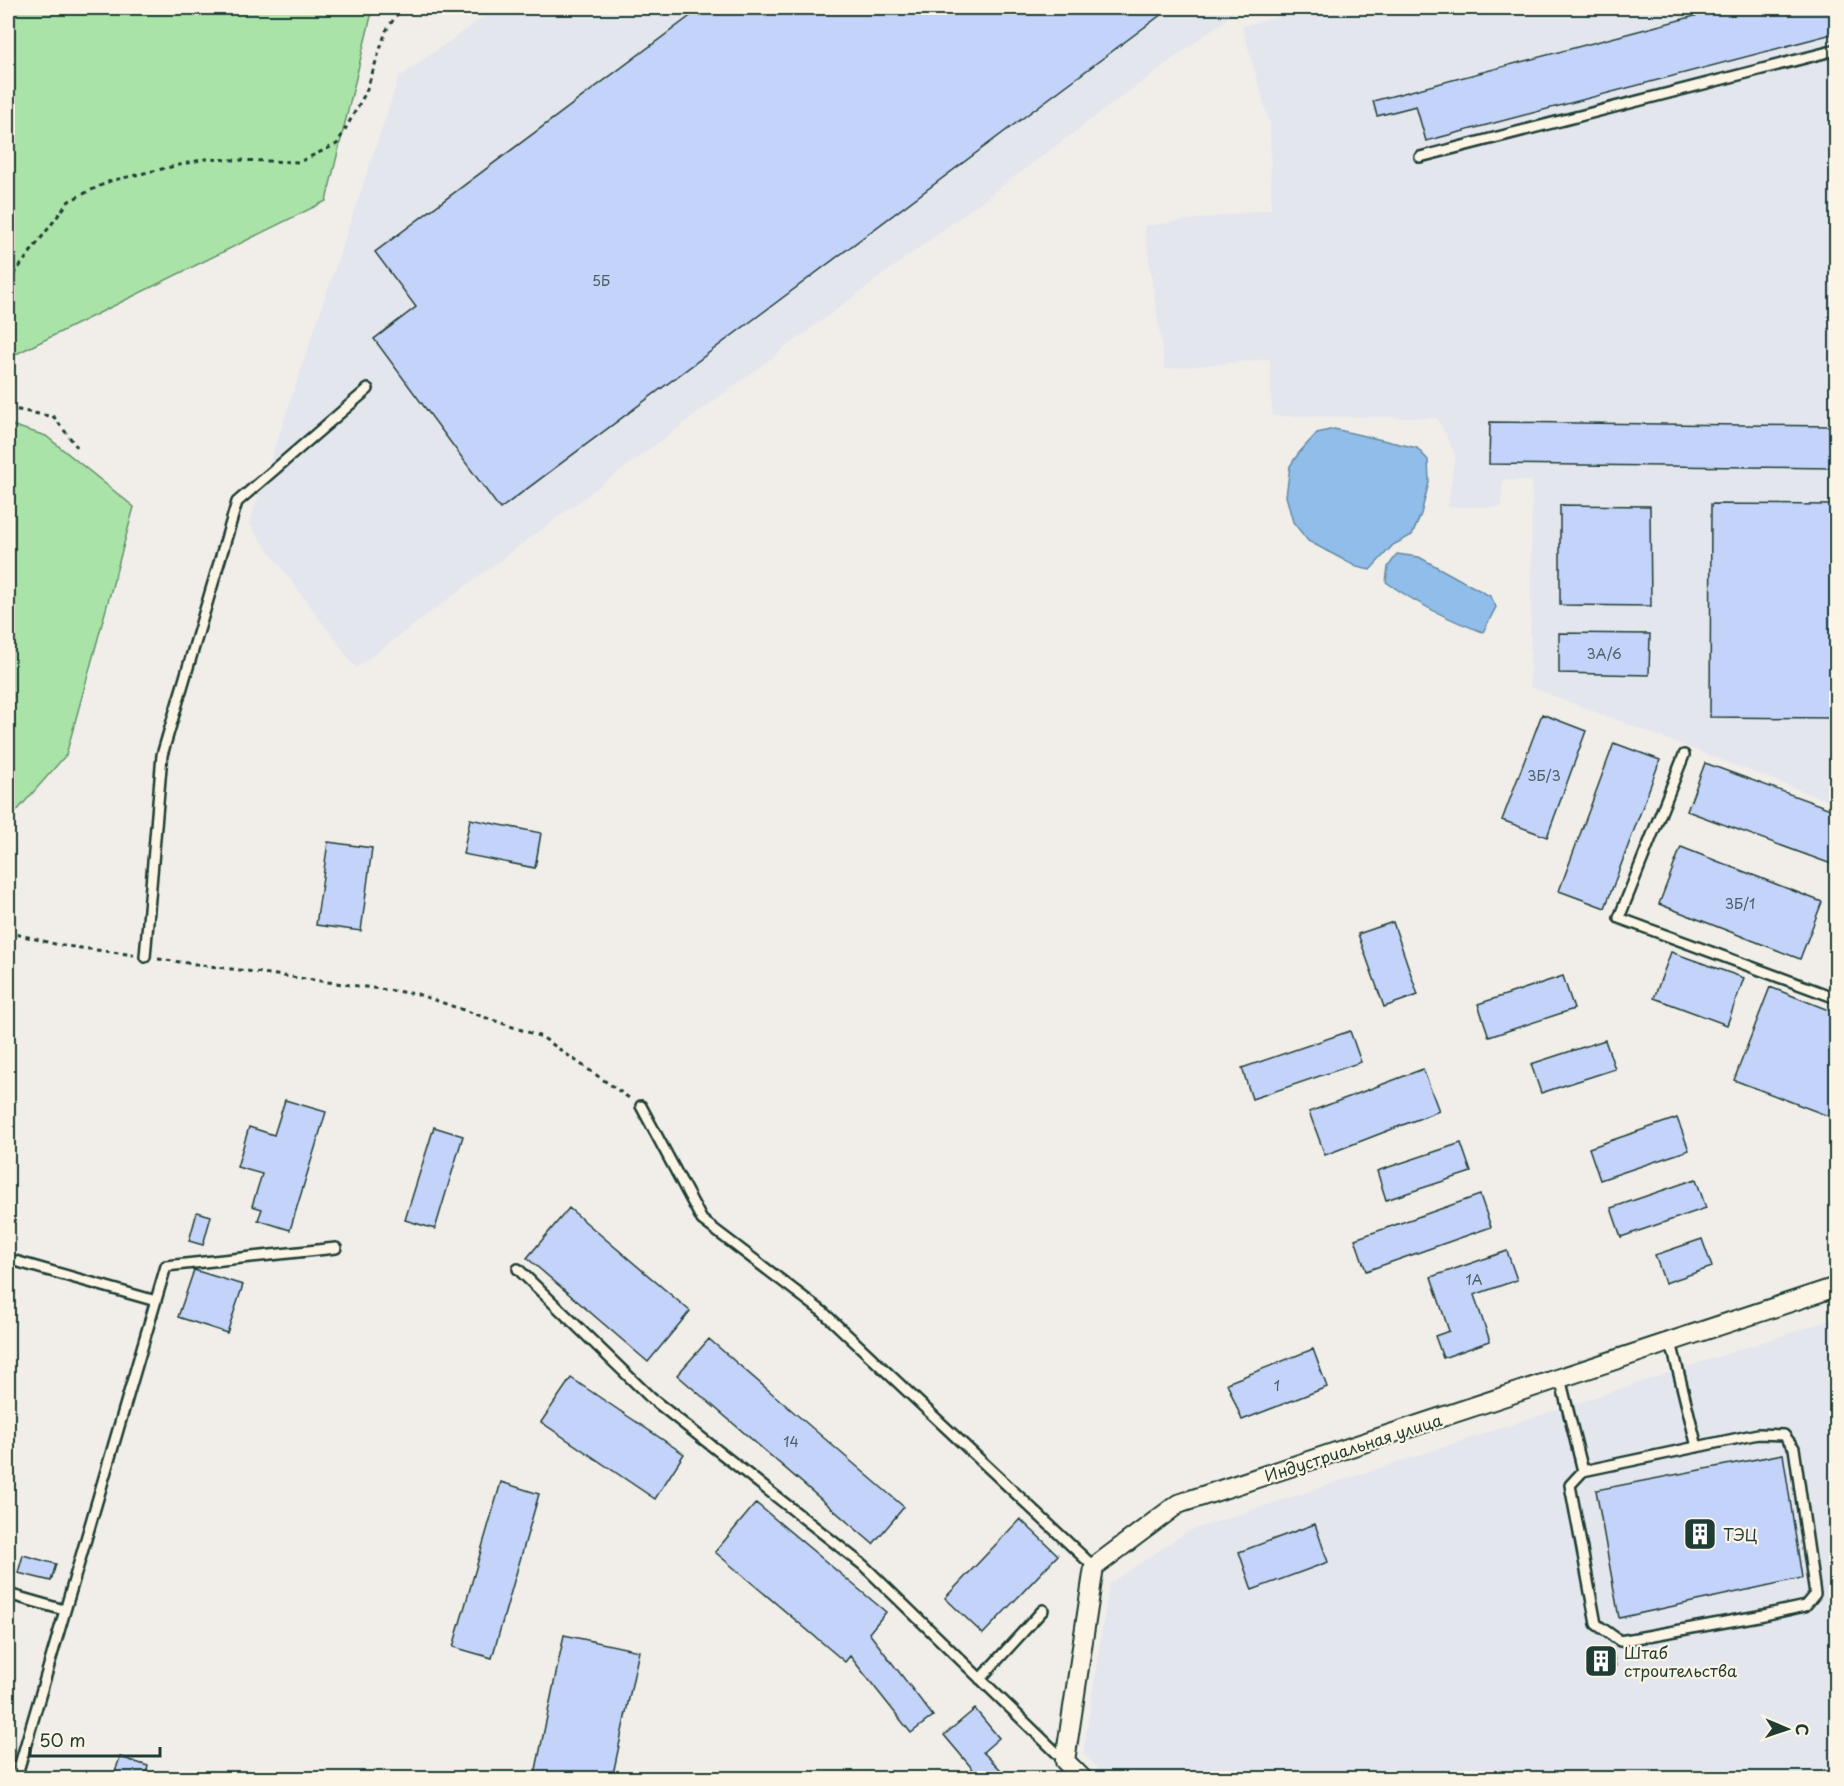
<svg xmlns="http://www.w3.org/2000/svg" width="1844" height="1786" viewBox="0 0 1844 1786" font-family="'Playpen Sans',sans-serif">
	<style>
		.built { fill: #e4e6ee }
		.green { fill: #aae3a7; stroke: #64906e; stroke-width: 1.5 }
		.water { fill: #90bde9; stroke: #638aa1; stroke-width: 1.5 }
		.building { fill: #c4d3f9; stroke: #1f3d34; stroke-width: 1.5 }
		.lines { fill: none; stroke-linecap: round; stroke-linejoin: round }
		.service-casing { stroke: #1f3d34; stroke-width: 14 }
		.minor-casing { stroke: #1f3d34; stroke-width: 22 }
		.path { stroke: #1f3d34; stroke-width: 3; stroke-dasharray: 4.5 4.5; stroke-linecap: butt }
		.service { stroke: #fcf5e5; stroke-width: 9 }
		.minor { stroke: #fcf5e5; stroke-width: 18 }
		.labels { text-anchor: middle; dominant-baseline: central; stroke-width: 4.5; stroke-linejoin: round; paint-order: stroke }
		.number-label { font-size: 14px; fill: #486265 }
		.street-label { font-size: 16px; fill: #1f3d34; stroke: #fcf5e5 }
		.poi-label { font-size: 16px; fill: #1f3d34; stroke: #fcf5e5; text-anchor: start }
	</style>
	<rect width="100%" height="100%" fill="#f1eee9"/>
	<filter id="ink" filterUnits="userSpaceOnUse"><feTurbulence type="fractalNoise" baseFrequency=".0167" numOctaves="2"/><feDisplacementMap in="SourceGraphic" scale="12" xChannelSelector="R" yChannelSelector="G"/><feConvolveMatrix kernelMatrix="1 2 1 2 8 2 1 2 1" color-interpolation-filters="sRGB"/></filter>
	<g filter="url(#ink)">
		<path class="built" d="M496,8H1241L356,668L249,524L399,77Z
			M1313,8H1836V804L1530,687L1532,481L1503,480L1501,507H1448L1455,455L1437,418L1272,416L1270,359L1165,369L1144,226L1271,209L1270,124L1242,26Z
			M1836,1318V1778H1107L1083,1753L1109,1584L1188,1531Z"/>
		<path class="green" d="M8,8H373L326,201L8,358Z
			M8,424L46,436L134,507L66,755L8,821Z"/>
		<path class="water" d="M1334,429L1417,448L1428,460L1429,482L1421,514L1412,535L1393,545L1370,570L1357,567L1308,541L1293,522L1286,496L1290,466L1298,454L1317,433Z
			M1397,554L1419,557L1490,596L1496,607L1483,632C1449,620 1416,603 1386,582L1388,567Z"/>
		<path class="building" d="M701,8H1170L500,509L374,339L416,307L375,252Z
			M1725,8H1836V33L1426,141L1416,106L1377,116L1373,101Z
			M1490,422L1832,426V468L1489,464Z
			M1711,504L1834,505L1833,718L1710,717Z
			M1560,505L1650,506L1651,606L1560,605Z
			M1559,633L1650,634L1649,675L1559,673Z
			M1542,714L1586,731L1547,837L1502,820Z
			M1614,743L1660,760L1605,908L1559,891Z
			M1705,763L1836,811V857L1834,865L1687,811Z
			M470,819L541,833L535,868L463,854Z
			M328,842L372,848L361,931L316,925Z
			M1681,847L1822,902L1800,959L1659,904Z
			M1393,922L1418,995L1384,1007L1358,934Z
			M1671,952L1744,978L1727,1025L1654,998Z
			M1563,976L1574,1009L1489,1037L1478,1004Z
			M1770,987L1836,1013V1119L1734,1080Z
			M1350,1031L1361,1062L1252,1099L1242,1068Z
			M1605,1040L1615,1069L1541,1093L1531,1064Z
			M1423,1069L1439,1111L1325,1155L1309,1112Z
			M285,1100L326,1112L290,1230L258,1220L262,1209L252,1206L262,1174L237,1167L249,1127L274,1135Z
			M1677,1118L1689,1150L1600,1180L1589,1148Z
			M434,1127L463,1136L435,1229L405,1220Z
			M1461,1143L1471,1172L1386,1200L1377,1171Z
			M1696,1179L1706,1208L1621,1237L1611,1208Z
			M1480,1195L1491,1227L1366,1271L1355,1239Z
			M569,1208L690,1311L648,1362L527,1258Z
			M197,1212L211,1216L203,1245L189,1241Z
			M1702,1239L1712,1267L1665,1283L1655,1255Z
			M1507,1251L1517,1280L1474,1295L1490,1341L1443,1358L1435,1336L1449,1331L1431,1277Z
			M194,1270L243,1285L227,1333L178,1317Z
			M709,1339L904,1507L873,1544L677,1375Z
			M1313,1349L1327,1387L1242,1420L1227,1383Z
			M571,1378L684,1454L655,1499L541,1422Z
			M1783,1454L1802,1578L1619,1618L1596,1490Z
			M501,1482L539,1494L492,1658L453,1647Z
			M756,1503L886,1612L869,1633L933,1716L911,1733L850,1656L845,1662L715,1552Z
			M1020,1519L1058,1555L983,1634L945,1598Z
			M1315,1524L1328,1562L1252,1590L1239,1552Z
			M23,1555L56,1564L51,1581L18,1573Z
			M564,1635L639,1651L612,1779H534Z
			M1613,1651L1616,1666L1589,1672L1586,1656Z
			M975,1709L999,1738L983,1752L1010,1779H981L944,1735Z
			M120,1757L148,1766L145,1779H135L115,1772Z"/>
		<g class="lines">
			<defs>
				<path id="service" d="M1420,157L1836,50
					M1684,755L1619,918L1836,998
					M145,957L162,755L237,502L368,389
					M641,1106L702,1220L823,1312L1094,1567
					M8,1259L156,1301
					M518,1269L651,1398L863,1565L1065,1761
					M1671,1342L1697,1447
					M1560,1378L1583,1471L1570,1485L1596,1624L1620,1641L1764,1615L1805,1606L1815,1594L1794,1448L1784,1435L1758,1434L1583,1471
					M8,1594L64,1610
					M980,1679L1043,1610
					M16,1778L166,1266L336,1248"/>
				<path id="minor" d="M1082,1778L1065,1761L1094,1567L1178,1504L1836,1287"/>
			</defs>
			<use href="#service" class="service-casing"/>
			<use href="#minor" class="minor-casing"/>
			<path class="path" d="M8,282L69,201L110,181L205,159L299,162L337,144L366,92L386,31L401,8
				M8,408L54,417L77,447
				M8,932L59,945L134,955
				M158,959L417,994L542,1037L632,1100"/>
			<use href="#service" class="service"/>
			<use href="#minor" class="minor"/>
		</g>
	</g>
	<defs>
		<symbol id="building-square" viewBox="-11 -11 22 22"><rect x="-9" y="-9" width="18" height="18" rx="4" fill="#1f3d34" stroke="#fcf5e5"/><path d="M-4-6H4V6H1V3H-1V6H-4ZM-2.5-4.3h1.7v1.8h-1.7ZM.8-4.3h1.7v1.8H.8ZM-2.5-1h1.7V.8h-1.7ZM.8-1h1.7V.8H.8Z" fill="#fff"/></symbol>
	</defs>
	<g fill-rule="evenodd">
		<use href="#building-square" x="1681" y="1515" width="38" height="38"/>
		<use href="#building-square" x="1582" y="1642" width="38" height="38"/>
	</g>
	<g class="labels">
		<g class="number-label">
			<text x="601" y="280">5Б</text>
			<text x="1604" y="653">3А/6</text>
			<text x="1544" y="775">3Б/3</text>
			<text x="1740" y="903">3Б/1</text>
			<text x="1474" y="1279">1А</text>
			<text x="1277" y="1385">1</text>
			<text x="791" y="1441">14</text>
		</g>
		<g class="street-label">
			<text transform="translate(1353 1447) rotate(-18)">Индустриальная улица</text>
		</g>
		<g class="poi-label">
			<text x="1723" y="1534">ТЭЦ</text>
			<text x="1624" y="1652">Штаб<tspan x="1624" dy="18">строительства</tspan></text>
		</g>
	</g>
	<rect width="1844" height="1786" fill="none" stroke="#fcf5e5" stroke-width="30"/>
	<rect x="15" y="15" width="1814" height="1756" fill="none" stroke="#1f3d34" stroke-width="2" filter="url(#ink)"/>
	<g transform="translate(1787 1729) rotate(92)" stroke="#fcf5e5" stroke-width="4.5" paint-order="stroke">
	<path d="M0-4.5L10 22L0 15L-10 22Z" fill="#1f3d34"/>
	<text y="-9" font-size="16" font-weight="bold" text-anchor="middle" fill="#1f3d34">С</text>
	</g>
	<path d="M30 1747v9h130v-9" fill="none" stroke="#1f3d34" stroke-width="3"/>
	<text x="39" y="1747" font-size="18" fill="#1f3d34" stroke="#fcf5e5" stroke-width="4.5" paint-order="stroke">50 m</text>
</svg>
